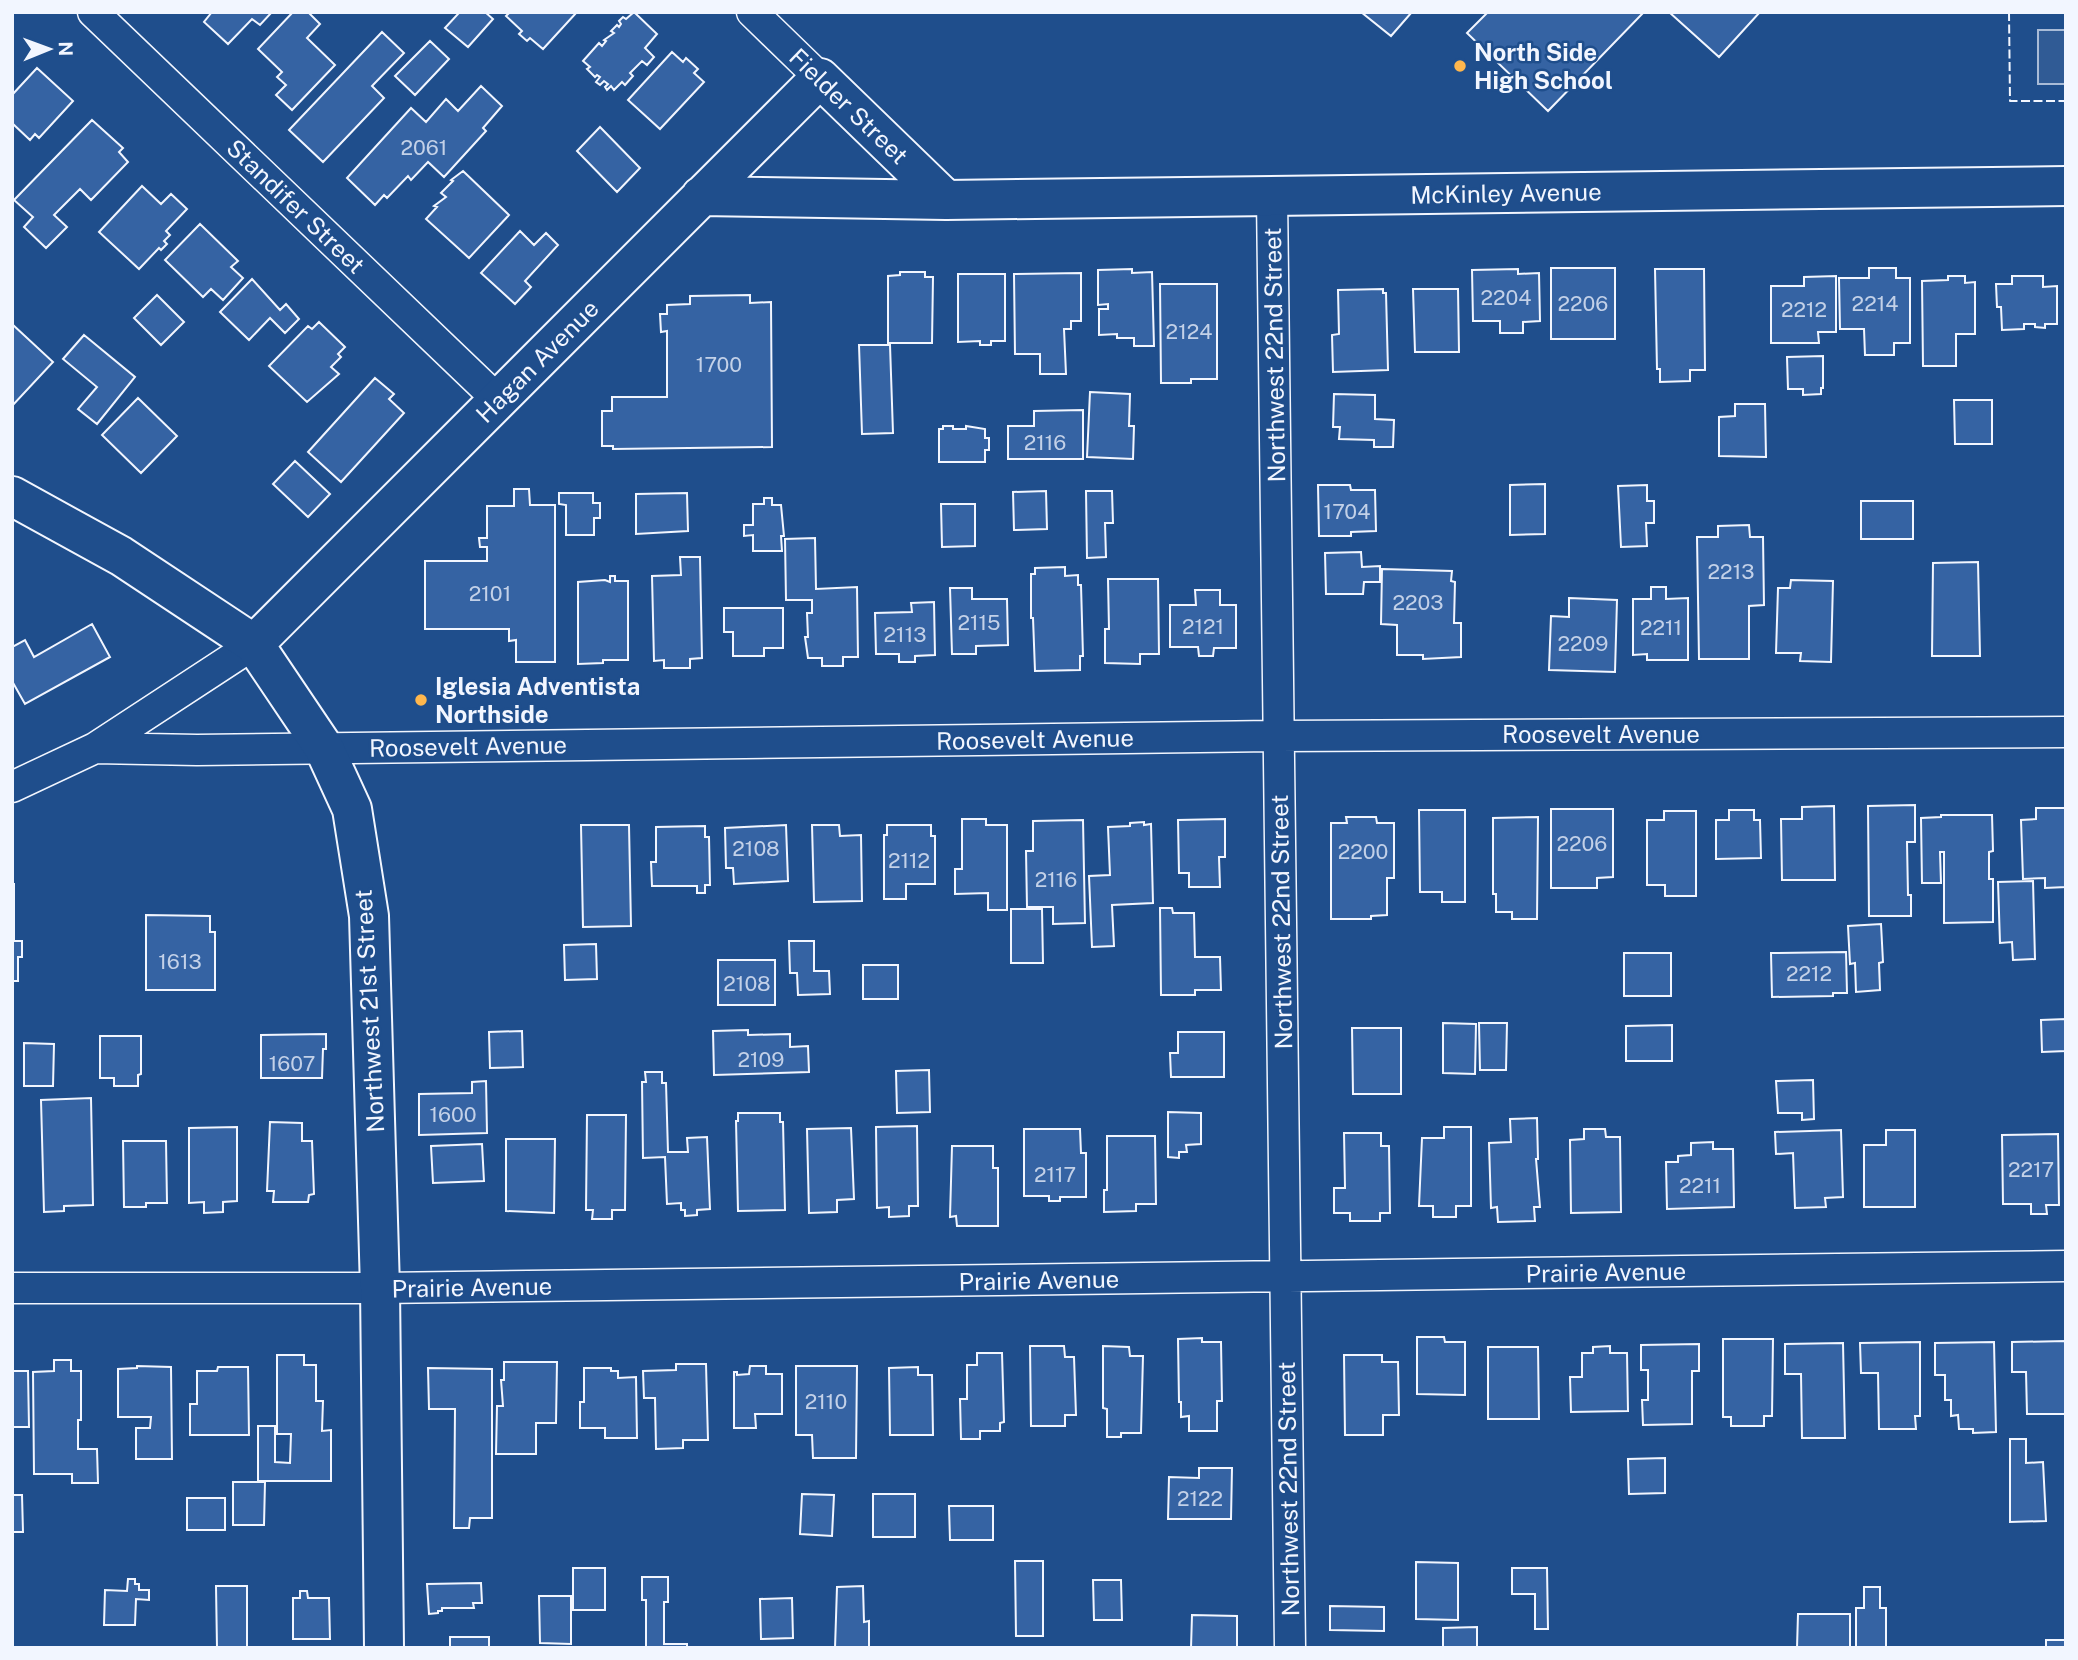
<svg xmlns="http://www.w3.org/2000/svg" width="2078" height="1660" viewBox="0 0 2078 1660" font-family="'Public Sans',sans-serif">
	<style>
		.built { fill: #305b95; stroke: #a8bbd7; stroke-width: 2 }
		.building { fill: #3563a3; stroke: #f2f6ff; stroke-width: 2 }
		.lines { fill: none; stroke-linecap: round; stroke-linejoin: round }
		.street-casing { stroke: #f2f6ff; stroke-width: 33 }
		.secondary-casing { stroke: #f2f6ff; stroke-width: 42 }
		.street { stroke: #1f4e8c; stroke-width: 30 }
		.secondary { stroke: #1f4e8c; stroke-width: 38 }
		.fence { stroke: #f2f6ff; stroke-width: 2; stroke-dasharray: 9 3.5; stroke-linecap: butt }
		.poi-dot { fill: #ffb74d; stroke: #1f4e8c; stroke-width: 2.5 }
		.labels { text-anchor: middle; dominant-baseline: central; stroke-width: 5; stroke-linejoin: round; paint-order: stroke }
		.number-label { font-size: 21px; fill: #c3d1e8 }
		.poi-label { font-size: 24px; font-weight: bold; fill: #f2f6ff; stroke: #1f4e8c; text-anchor: start }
		.street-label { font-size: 24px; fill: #f2f6ff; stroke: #1f4e8c }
	</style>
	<rect width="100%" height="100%" fill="#1f4e8c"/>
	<path class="built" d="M2038,30H2066V84H2038Z"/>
	<path class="building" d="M212,12H272L260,25L252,19L228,44L204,22Z
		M293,12H308L320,24L307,38L335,65L292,110L276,95L286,85L277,77L282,72L258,49Z
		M455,12H485L493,19L468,47L445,28L458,14Z
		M510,12H577L543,49L530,38L527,41L519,34L522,31L506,16Z
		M634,12L657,34L645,48L654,57L647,65L642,61L630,73L633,76L625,85L622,82L614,90L611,86L607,90L605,87L608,84L604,81L600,85L596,82L600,77L597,75L595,77L587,69L590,67L583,61L599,43L602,46L606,41L604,40L614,33L611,31L617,25L619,27L621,24L619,21L623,17L626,19Z
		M1361,12H1412L1391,36Z
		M1488,12H1644L1548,111L1467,33Z
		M1669,12H1760L1719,57Z
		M382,32L404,53L372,86L384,98L323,162L289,130Z
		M430,41L449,59L415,95L395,76Z
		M672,52L683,62L686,58L698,69L694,73L704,82L660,129L628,100Z
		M37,68L73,101L39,138L35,134L30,140L12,123V95Z
		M481,86L502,106L483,128L486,131L444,177L428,162L411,180L408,176L387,198L384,195L375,205L347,178L411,108L426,122L446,99L458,111Z
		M92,120L123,148L119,152L128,162L91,200L80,189L54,215L67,227L46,248L24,227L33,217L14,200Z
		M600,127L640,168L617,192L577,151Z
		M463,171L509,215L469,258L426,219L437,207L434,206L446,197L441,193L453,181L451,180Z
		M142,186L161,204L171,194L187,209L166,231L170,235L164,241L167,244L161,250L159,248L139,269L99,232Z
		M200,224L238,261L231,267L243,278L223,300L211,289L203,297L165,260Z
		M520,231L534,245L546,233L558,245L525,281L531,287L515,304L481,273Z
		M1551,268H1615V339H1551Z
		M1869,268H1896V278H1910V343H1894V355H1865L1864,329H1840L1839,278H1869Z
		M1132,269V273L1152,272L1154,346H1134V338H1117V334L1099,335V309H1108V304L1098,305V270Z
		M1518,269V274L1539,273L1540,321L1523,322V333H1500V321H1473L1472,270Z
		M1655,269H1704L1705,370H1690V381L1660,382V369H1657Z
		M900,272H925V277H933L932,343H888V276L900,275Z
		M1081,273V321H1071V329H1064L1066,374H1040V354H1015L1014,274Z
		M958,274H1005V341H991V345H980V341L958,342Z
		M1836,276V332H1818L1819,343H1771V286H1804V277Z
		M1948,276H1965V283L1975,282V334H1956V366H1923L1922,281L1948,280Z
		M2012,276H2043V287L2057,286V324H2045V328L2035,327V324H2024V329L2002,330L2001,307H1997L1996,284H2012Z
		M252,279L280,310L286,304L299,319L285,333L270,318L249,340L220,312Z
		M1160,284H1217V379H1191V383H1161Z
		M1383,289V293H1386L1388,370L1333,372L1332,335L1339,334L1338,290Z
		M1413,289H1458L1459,352H1415Z
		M157,295L184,322L161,345L134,318Z
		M750,295V303L771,302L772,447L613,449V446H602V411H612V397H667V331L661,332L660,314H667V305L690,304V296Z
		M319,322L345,347L338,354L341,357L331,367L339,374L307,402L269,366L308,326L312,329Z
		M12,324L53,362L12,406Z
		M84,335L135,377L97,424L78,409L97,387L63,359Z
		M859,345H890L893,433L862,434Z
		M1823,356V388H1821V394L1803,395V389H1788L1787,357Z
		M375,378L394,394L389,399L404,413L341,482L308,452Z
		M1090,392L1130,394L1129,426H1134L1133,459L1087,457Z
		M1334,394L1375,395V419L1394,420L1393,447H1374V440L1339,439L1340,427H1333Z
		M138,398L177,436L141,473L102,435Z
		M1954,400H1992V444H1955Z
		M1735,404H1765L1766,457L1719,456V417L1735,416Z
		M1083,410V459H1008V426H1034V411Z
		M943,426H953V429H966V426L985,429V438H989V450H985V462H939V429H943Z
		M295,461L330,494L308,517L273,484Z
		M1545,484V534L1510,535V485Z
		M1318,485H1350L1351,490H1375L1376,531L1351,532V536H1319Z
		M1647,485V501H1654V523H1646L1647,546L1621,547L1618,486Z
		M514,489H529L530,505H555V662H516V640L509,641V629H425V561H487V547H480L479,538H487V506H514Z
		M1046,491L1047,529L1014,530L1013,492Z
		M1086,491H1112L1113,523H1105L1106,557L1087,558Z
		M559,493H593V503H600V518H594V535H566V505L559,504Z
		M687,493L688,531L636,534V494Z
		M764,498H772V505H781L784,536H781L782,551H753V535L744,536V525H753V504H764Z
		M1861,501H1913V539H1861Z
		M941,504H975V546L942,547Z
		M1749,525L1750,537H1763L1764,605L1749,606V659H1699L1697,537H1718V526Z
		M815,538L816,589L857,587L858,657H843V666H822V658H808L805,637H808L807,613H812V600H786L785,539Z
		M1361,552L1362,567L1380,566V582H1364L1363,594H1326L1325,553Z
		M680,557H700L702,658L690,659V668H664V660L654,661L652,576L681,575Z
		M1978,562L1980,656H1932L1933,563Z
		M1065,567V576L1078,575V585H1081L1083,656H1080V670L1035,671L1033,618H1031V574H1035V568Z
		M1382,569L1452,571L1451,581L1455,582L1454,623H1461V657L1423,659V655H1397V625L1381,624Z
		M610,576H615V581H628V660H603V663L578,664V582L605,580L610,582Z
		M1108,579H1158L1159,654H1140V664L1105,663V629H1109Z
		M1791,580L1833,581L1831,662L1800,661L1801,653H1776L1778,588H1790Z
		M1651,587H1666V599L1688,598V660H1647V654L1633,655V599H1651Z
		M950,588H972V599H1007L1008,645L976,646V654H952Z
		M1195,590H1220V605H1236V648H1214L1213,656H1199L1198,647H1170V605H1196Z
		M1569,598L1617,600L1615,672L1549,670L1551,616L1569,617Z
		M934,602L935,655L915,656V662H899V654H876L875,613L912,612L911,603Z
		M724,608H783V648H764V656H733V632H724Z
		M92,624L110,657L25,704L12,681V647L25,640L34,657Z
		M1915,805V842H1907L1908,895H1911V916H1869L1868,806Z
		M1834,806L1835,880H1782L1781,819H1802V807Z
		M2036,808H2066V887L2045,888V878L2023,879L2021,820L2036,819Z
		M1551,809H1613V877L1597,878V888H1551Z
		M1419,810H1465V902H1442V892H1420Z
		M1729,810H1754V820H1760L1761,858L1716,859V820H1729Z
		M1664,811H1696V896H1665V885H1647V820H1664Z
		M1941,815H1992L1993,851L1989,852V879H1993V922L1944,923V852H1940L1941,883H1922L1921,818L1941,817Z
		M1346,817H1376L1377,823H1394V878H1387V915L1371,916V919H1331V823H1347Z
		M1538,817L1537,919H1512V912H1496V894H1493V818Z
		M962,819H986V825H1007V910H988V893L955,894V869H962Z
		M1225,819V857H1219L1220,887H1189V873H1179L1178,820Z
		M1083,820L1085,923L1053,924V907H1027L1026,851H1033V821Z
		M1144,822V825L1151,824L1153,903L1112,905L1114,946L1092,947L1089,876L1110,875L1108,827L1130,826V823Z
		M581,825H629L631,926L583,927Z
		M786,825L788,881L734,884L733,868H726L725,828Z
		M812,825H839L840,836L861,835L862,901L814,902Z
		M887,825H931V836H935V884H906V899H884V835H887Z
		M705,826V837H709L710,885H705V893H697V886H652L651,862H656V827Z
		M2033,881L2035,959L2013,960L2012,942L2000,943L1998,882Z
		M12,884H14V941H22V957H18V981H12Z
		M1160,908H1172L1173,913H1194L1195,957H1220L1221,990H1195V995H1161Z
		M1011,909H1042L1043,963H1011Z
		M146,915L210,916V932H215V990H146Z
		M1881,924L1883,962L1879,963L1880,990L1856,992L1855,963L1850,964L1848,926Z
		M789,941H814V971H829L830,994L798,995L797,973H790Z
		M596,944L597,979L565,980L564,945Z
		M1846,952L1847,993H1833V996L1772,997L1771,953Z
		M1624,953H1671V996H1624Z
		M718,960H775V1005H718Z
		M863,965H898V999H863Z
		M2066,1019V1051L2042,1052L2041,1020Z
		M1443,1023L1476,1024L1475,1074L1443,1073Z
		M1479,1023H1507L1506,1070H1480Z
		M1672,1025V1061H1626V1026Z
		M1352,1028H1401V1094H1353Z
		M748,1030V1035L790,1034V1047L808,1046L809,1072L714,1075L713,1031Z
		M522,1031L523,1067L490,1068L489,1032Z
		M1178,1032H1224V1077H1171L1170,1053H1178Z
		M326,1034V1049H323L322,1078H261V1035Z
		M100,1036H141V1074L138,1075V1086H114V1078H100Z
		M24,1043L54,1044L53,1086H24Z
		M929,1070L930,1112L897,1113L896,1071Z
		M645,1072H662V1083H666L668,1152H688L687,1138L707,1137L710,1209L697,1210V1215L685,1216V1210H681V1203L667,1204L665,1157L643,1158L642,1082H646Z
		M1813,1080L1814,1119L1802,1120V1113H1778L1776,1081Z
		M486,1081L487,1133L419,1135V1094L472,1093V1082Z
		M91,1098L93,1205L64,1206V1211L44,1212L41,1100Z
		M1168,1112L1201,1113V1144L1186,1145L1187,1152H1179V1158L1168,1157Z
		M738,1113H780V1122H783L785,1210L738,1211L736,1121H738Z
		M587,1115H626L625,1210H612V1219H592L593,1210H586Z
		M1537,1118L1538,1159H1536L1540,1207H1534L1535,1221L1498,1222L1497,1207L1491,1208L1489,1143L1511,1142L1510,1119Z
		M270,1122L302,1123V1141H312L314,1194L309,1195L308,1202H273L274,1191H267Z
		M917,1126L918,1206H909V1216L889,1217V1207L877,1208L876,1127Z
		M237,1127V1201L223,1202V1212L204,1213V1202L189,1203V1128Z
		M1444,1127H1471V1206H1456V1217H1433V1206H1419L1422,1138H1444Z
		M851,1128L854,1199L837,1200V1212L809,1213L807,1129Z
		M1024,1129H1080L1081,1153H1086V1197H1060V1201H1049V1196H1024Z
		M1584,1129H1605L1606,1137H1620L1621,1212L1571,1213L1570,1140L1584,1139Z
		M1841,1130L1843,1197L1825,1198L1826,1207L1795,1208L1793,1153L1776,1154L1775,1132Z
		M1886,1130H1915V1207H1864V1145H1886Z
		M1344,1133H1381V1146H1389L1390,1213H1380V1221H1350V1213H1334V1188H1345Z
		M2058,1134L2059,1205H2046L2047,1214H2031V1204H2003L2002,1135Z
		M1107,1136H1155L1156,1204H1136V1211L1104,1212V1190H1107Z
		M506,1139H555L554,1213L506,1211Z
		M123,1141H166L167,1203H146V1207H124Z
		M1713,1142V1149H1733L1734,1207L1667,1209L1666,1162H1678V1156L1691,1155V1143Z
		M482,1144L484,1181L433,1183L431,1146Z
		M952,1146H993V1168H998V1226H957L956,1216L950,1217Z
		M1417,1337H1444L1445,1342H1465V1395L1417,1394Z
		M1202,1338V1342H1221L1222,1401H1217V1431H1189V1416L1181,1417V1402H1179L1178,1339Z
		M1723,1339H1773L1772,1416H1764V1426H1731V1417H1723Z
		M2066,1341V1414H2027L2026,1372H2012V1342Z
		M1920,1342V1416H1915L1916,1429H1879L1878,1373H1861L1860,1343Z
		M1994,1342L1996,1432L1973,1433V1429H1959L1958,1415L1951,1416V1400H1945V1375H1935V1343Z
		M1843,1343L1845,1438H1802L1801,1374H1785V1344Z
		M1699,1344V1371H1692V1424L1643,1425L1642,1400H1648V1370H1641V1345Z
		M1030,1346H1064L1065,1357H1074L1076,1415H1065V1426H1031Z
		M1103,1346L1129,1347L1130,1356H1143L1141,1433H1121V1437H1107V1409L1103,1408Z
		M1610,1346V1353H1627L1628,1411L1571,1412L1570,1377H1582V1353H1593V1347Z
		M1488,1347H1538L1539,1419H1488Z
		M977,1353H1002L1004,1422L1000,1423V1431H980V1439H961L960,1399H967V1365H977Z
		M277,1355H304V1365H316V1401H323L322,1431L331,1430V1481H258V1426H275V1462L290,1463L291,1434H277Z
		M1344,1355H1382V1362H1398L1399,1415H1383V1435H1345Z
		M54,1360H71V1371H81V1420H78V1449H97L98,1483H72V1474H34L33,1372L54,1371Z
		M504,1362H557L556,1423H536V1454H496L497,1406H503L501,1380H504Z
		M676,1364H706L708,1440H683V1448L656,1449L655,1398H644L643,1371L676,1370Z
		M137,1366L171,1367L172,1459H136V1428H150L151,1417H118V1369L137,1368Z
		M750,1366H766V1374H782V1414H755L756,1428H734V1372H737V1375L749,1374Z
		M796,1366H857L856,1458H813L812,1435H796Z
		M218,1367H248L249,1435H190V1404H197V1371H217Z
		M918,1367V1375H932L933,1435H890L889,1368Z
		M428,1368L492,1369V1518H470L469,1528H454L455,1409H429Z
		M584,1368H611V1371H618V1378L636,1377L637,1438H605V1428H580V1402H584Z
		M12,1371H28L29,1427H13L12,1458Z
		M2010,1439H2026V1463L2043,1462L2046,1521L2010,1522Z
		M1665,1458V1493L1629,1494L1628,1459Z
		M1199,1468H1232L1231,1519H1168L1169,1477L1199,1478Z
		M233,1482H265L264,1525H233Z
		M802,1494L834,1495L832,1536L800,1534Z
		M873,1494H915V1537H873Z
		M12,1495H22L23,1532H12Z
		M187,1498H225V1530H187Z
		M949,1506H993V1540H950Z
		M1015,1561H1043V1636H1016Z
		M1416,1562L1458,1563V1620L1416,1619Z
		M573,1568H605V1610H573Z
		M1512,1568H1547L1548,1629H1535V1594H1512Z
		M642,1577H668V1602H664V1644H687V1648H646V1600H642Z
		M128,1579H135V1584H139V1590H149V1600L136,1599L135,1625H104L105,1590L127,1591Z
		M1093,1580H1121L1122,1620H1094Z
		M481,1583L482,1603H473L474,1608H442V1611H438V1613L429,1614L427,1584Z
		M216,1586H247V1648H217Z
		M863,1586L864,1622L869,1621V1648H835L837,1587Z
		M1864,1587H1880V1608H1886V1648H1856V1608H1864Z
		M300,1591H307L308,1598H329L330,1639H293V1598H300Z
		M539,1596H571V1644L540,1643Z
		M792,1598L793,1638L761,1639L760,1599Z
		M1330,1606L1384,1607V1631L1330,1630Z
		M1798,1614H1850V1648H1797Z
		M1192,1615L1237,1616V1648H1191Z
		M1477,1627V1648H1443V1628Z
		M450,1637H489V1648H450Z
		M2046,1640H2066V1648H2046Z"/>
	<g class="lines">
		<defs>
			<path id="street" d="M93,12L498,400
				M752,12L820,78
				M1272,196L1290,1648
				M95,748L254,644
				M12,787L95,748L197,750L1279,736L2066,732
				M12,1288H380L2066,1266"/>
			<path id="secondary" d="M701,196L946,200L2066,186
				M12,496L121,556L254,644L324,748L352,809L369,916L380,1288L384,1648
				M254,644L820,78L946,200"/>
		</defs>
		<use href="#street" class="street-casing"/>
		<use href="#secondary" class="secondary-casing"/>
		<use href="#street" class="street"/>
		<use href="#secondary" class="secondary"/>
		<path class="fence" d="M2009,12L2010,101H2066"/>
	</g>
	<g class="poi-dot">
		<circle cx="1460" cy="66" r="7"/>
		<circle cx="421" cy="700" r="7"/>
	</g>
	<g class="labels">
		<g class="number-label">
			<text x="424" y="147">2061</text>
			<text x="1506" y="297">2204</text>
			<text x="1583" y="303">2206</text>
			<text x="1875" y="303">2214</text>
			<text x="1804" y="309">2212</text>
			<text x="1189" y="331">2124</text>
			<text x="719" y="364">1700</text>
			<text x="1045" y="442">2116</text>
			<text x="1347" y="511">1704</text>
			<text x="1731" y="571">2213</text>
			<text x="490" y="593">2101</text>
			<text x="1418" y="602">2203</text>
			<text x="979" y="622">2115</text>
			<text x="1203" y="626">2121</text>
			<text x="1661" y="627">2211</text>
			<text x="905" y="634">2113</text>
			<text x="1583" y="643">2209</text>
			<text x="1582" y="843">2206</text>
			<text x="756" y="848">2108</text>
			<text x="1363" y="851">2200</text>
			<text x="909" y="860">2112</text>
			<text x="1056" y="879">2116</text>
			<text x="180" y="961">1613</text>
			<text x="1809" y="973">2212</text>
			<text x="747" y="983">2108</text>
			<text x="761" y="1059">2109</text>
			<text x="292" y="1063">1607</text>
			<text x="453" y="1114">1600</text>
			<text x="2031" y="1169">2217</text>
			<text x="1055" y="1174">2117</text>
			<text x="1700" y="1185">2211</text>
			<text x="826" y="1401">2110</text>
			<text x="1200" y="1498">2122</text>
		</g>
		<g class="poi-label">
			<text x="1474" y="52">North Side<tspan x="1474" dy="28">High School</tspan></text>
			<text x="435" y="686">Iglesia Adventista<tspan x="435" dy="28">Northside</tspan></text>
		</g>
		<g class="street-label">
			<text transform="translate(849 106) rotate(44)">Fielder Street</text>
			<text transform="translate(1506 193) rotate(-1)">McKinley Avenue</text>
			<text transform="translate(296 206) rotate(44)">Standifer Street</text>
			<text transform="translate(1274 355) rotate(-91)">Northwest 22nd Street</text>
			<text transform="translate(537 361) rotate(-45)">Hagan Avenue</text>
			<text x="1601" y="734">Roosevelt Avenue</text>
			<text transform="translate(1035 739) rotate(-1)">Roosevelt Avenue</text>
			<text transform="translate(468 746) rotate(-1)">Roosevelt Avenue</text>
			<text transform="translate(1281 922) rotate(-91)">Northwest 22nd Street</text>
			<text transform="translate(369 1011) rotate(-93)">Northwest 21st Street</text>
			<text transform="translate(1606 1272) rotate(-1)">Prairie Avenue</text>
			<text transform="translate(1039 1280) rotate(-1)">Prairie Avenue</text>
			<text transform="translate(472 1287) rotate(-1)">Prairie Avenue</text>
			<text transform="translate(1288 1489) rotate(-91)">Northwest 22nd Street</text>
		</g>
	</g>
	<rect width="2078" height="1660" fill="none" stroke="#f2f6ff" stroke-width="28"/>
	<g transform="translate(49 49) rotate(89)" stroke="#1f4e8c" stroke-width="5" paint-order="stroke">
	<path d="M0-5L12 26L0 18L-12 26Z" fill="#f2f6ff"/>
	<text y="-10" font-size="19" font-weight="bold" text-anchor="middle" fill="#f2f6ff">N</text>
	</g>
</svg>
